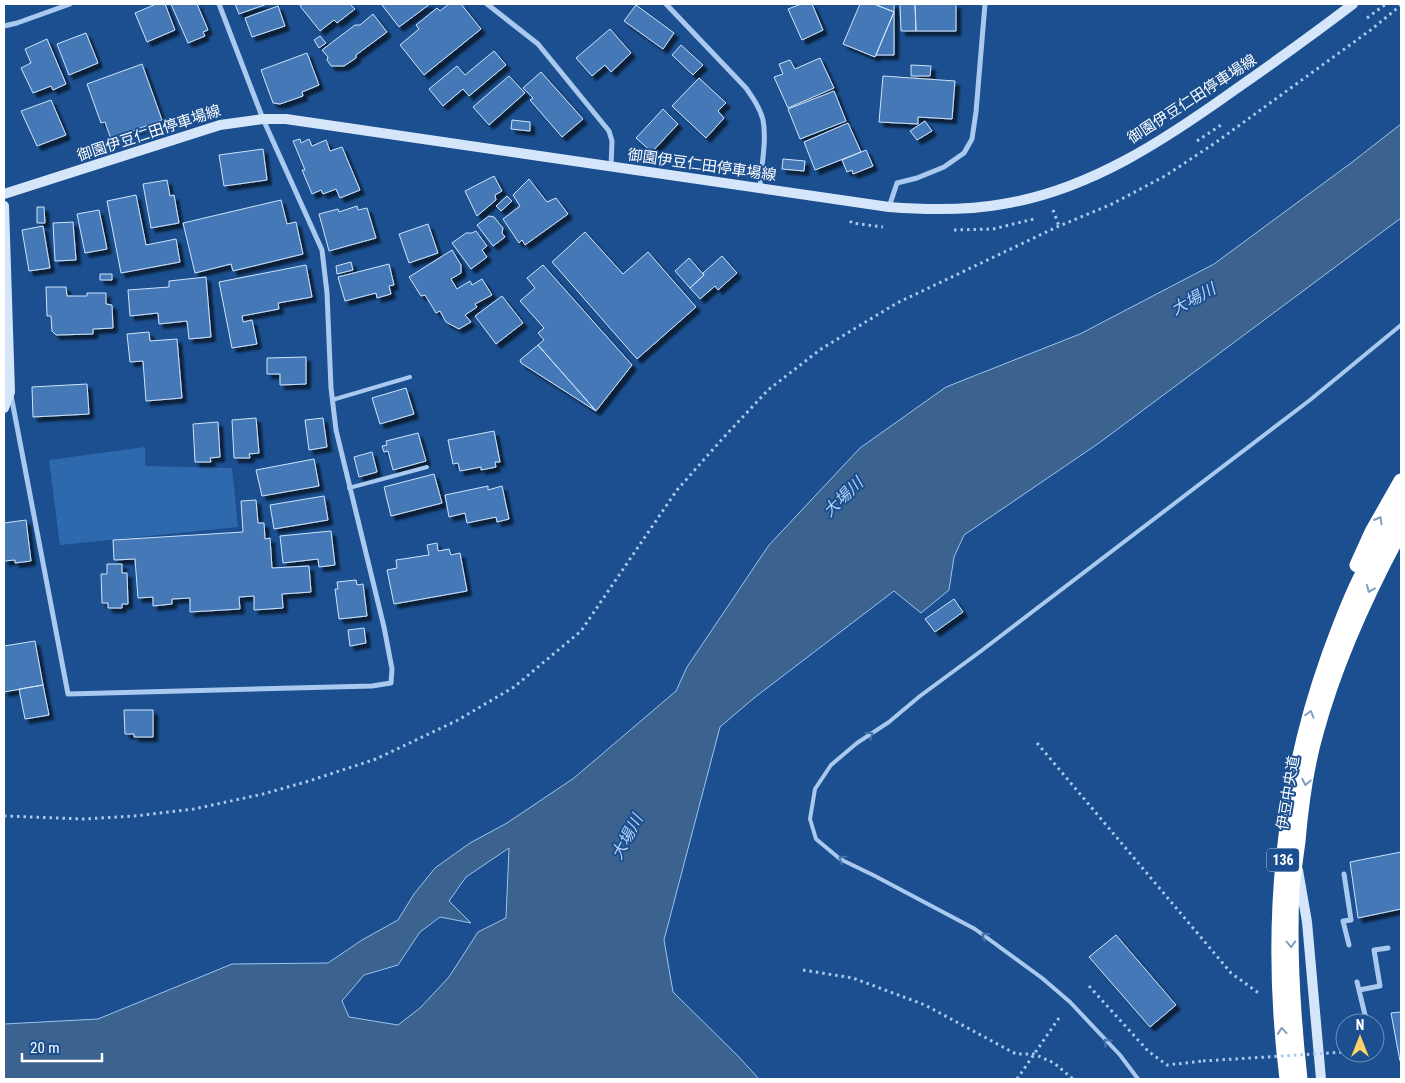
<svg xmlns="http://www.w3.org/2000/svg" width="1405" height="1083" viewBox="0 0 1405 1083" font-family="'Roboto Condensed','Noto Sans JP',sans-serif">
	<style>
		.green { fill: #2e69ad }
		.water { fill: #3c6290; stroke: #9cc4f0; fill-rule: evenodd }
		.building { fill: #4478b7; stroke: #cfe3fa; filter: url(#shadow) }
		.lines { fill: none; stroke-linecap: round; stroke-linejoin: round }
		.path { stroke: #a9c9ee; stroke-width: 3; stroke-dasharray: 2.5 4; stroke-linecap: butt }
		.lane { stroke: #a9c9ee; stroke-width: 4 }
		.street { stroke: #a9c9ee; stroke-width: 5 }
		.secondary { stroke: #d6e6fa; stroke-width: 10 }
		.highway { stroke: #fff; stroke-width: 15 }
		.path-bridge { stroke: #a9c9ee; stroke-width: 3; stroke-dasharray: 2.5 4; stroke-linecap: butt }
		.oneway { stroke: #829ec1 }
		.oneway2 { stroke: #4674ac }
		.labels { text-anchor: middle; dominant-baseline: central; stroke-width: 4; stroke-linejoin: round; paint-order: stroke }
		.shield { fill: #1b4f8f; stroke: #bbcadd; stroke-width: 1 }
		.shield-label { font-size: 14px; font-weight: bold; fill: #fff }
		.street-label { font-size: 15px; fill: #fff; stroke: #1b4f8f }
		.water-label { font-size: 16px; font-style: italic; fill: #b5d3f5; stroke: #1b4f8f }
	</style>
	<defs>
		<filter id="shadow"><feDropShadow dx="4.5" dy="4.5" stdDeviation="1" flood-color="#0009"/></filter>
	</defs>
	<rect width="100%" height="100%" fill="#1b4f8f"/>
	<path class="green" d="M145,447V466L232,468L238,527L60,545L49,460Z"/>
	<path class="water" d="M1401,124V218L1099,443L964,535L954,557L949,590L921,613L894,591L754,698L720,727L664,940L673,992L738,1056L759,1079H4V1024L98,1019L232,964L328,963L362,940L398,920L414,894L435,868L470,843L507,823L574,778L676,691L687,667L769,545L860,448L946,387L1080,334L1214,264L1351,163ZM509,848L506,918L478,932L449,977L420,1008L398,1025L349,1017L342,1001L364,975L398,965L420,932L440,917L471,923L449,901L466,877Z"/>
	<path class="building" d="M156,4H165L175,30L147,42L135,13Z
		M171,4H197L208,30L203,32L205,36L188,43Z
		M235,4H267L239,14Z
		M303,4H350L355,9L337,23L334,20L320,31L300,6Z
		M383,4H430L399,27L382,5Z
		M449,4H461L481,29L424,75L400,45L419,29L416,25L437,8L440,11Z
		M801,4H812L823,30L802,40L788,9Z
		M860,4H874L894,12L875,57L843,44Z
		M874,4H894V12Z
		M900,4H915L916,31H901Z
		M915,4H956V31H916Z
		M636,5L674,33L663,49L624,21Z
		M278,6L285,26L252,37L245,18Z
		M894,12V55H876Z
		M373,14L387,32L356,55V58L344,66H331L327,60L328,57L322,50L355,25H360Z
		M610,29L631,53L611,72L605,65L592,76L576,58Z
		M86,33L98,63L69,75L57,44Z
		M320,36L326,43L319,48L314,40Z
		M47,39L66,84L53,90L51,86L33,93L21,68L31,63L25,49Z
		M681,45L703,65L693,75L672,55Z
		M494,51L506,65L469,96L463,89L443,106L429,89L457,66L465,75Z
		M307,53L319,85L302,92L303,96L280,104L273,103L261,70Z
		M820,58L834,88L788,108L774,77L783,74L779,64L790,60L795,69Z
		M142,64L162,120L111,139L105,122L101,123L87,84Z
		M911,65L931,66L930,76H911Z
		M541,72L583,119L562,137L530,100L533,98L523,88Z
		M509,76L525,93L489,125L473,107Z
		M883,76L955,81L952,119L918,117V124L879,122Z
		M699,78L726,103L718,111L724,118L706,138L672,106Z
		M834,91L846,121L800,139L788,109Z
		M51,100L66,135L37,146L21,111Z
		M663,109L678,124L652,152L636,138Z
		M512,120L530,122V131L511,129Z
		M925,121L932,131L917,140L910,131Z
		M848,123L861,152L815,170L804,142Z
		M300,139L301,143L309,139L312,146L326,140L330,151L342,147L360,190L340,198L336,189L323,194L321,190L312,194L302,170H305L293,141Z
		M263,149L267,180L224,186L219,155Z
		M866,150L873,166L853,174L852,170L847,172L842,160Z
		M783,159L805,161L804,171L782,169Z
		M494,176L502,191L495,195L496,200L477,216L465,191Z
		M529,179L547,202L556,198L568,214L525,245L522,240L519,243L503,219L520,206L513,195Z
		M167,180L170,196L174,195L179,223L151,228L143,184Z
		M136,195L146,245L176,239L180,262L121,273L107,201Z
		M507,196L512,201L501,211L496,206Z
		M281,200L287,224L296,222L303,254L233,271L231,264L195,273L183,223Z
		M357,206L358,210L367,208L376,238L329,251L319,214L338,209L339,212Z
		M37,207H44L45,223H37Z
		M99,210L107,249L85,253L77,214Z
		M489,216L494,217L503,228L502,233L505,237L493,246L477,225Z
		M73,222L76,260L55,261L53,223Z
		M428,224L438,253L409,263L399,234Z
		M43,226L50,268L29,271L22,230Z
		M476,231L487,246L482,250L487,257L471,269L452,243L466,233H472Z
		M585,232L623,274L648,252L696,307L637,359L552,262Z
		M452,250L461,265V273L451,279L457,289L470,281L472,285L482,279L492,295L475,304L477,307L465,315L471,322L459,329L446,322L440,311L436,313L425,295L421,296L409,277Z
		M722,256L737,273L718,290L715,286L700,299L690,288L704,275L703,273Z
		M689,258L704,275L690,288L675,271Z
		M351,262L353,270L337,274L336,266Z
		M389,264L394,285L389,286L391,294L377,298L376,293L345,301L338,277Z
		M306,265L312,297L278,303L279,309L242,316L243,322L252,320L257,344L232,348L219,282Z
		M543,265L632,365L596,411L538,345L544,340L538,333L544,328L520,301L535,288L527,278Z
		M100,274H112V280H100Z
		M206,277L211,337L189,339L187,321L159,324L158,313L130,316L128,290L169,287V281Z
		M46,287H66L67,296H87V293H106V304L112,305L113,328L93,329V334L56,335L52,331L51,316H47Z
		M502,296L523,323L496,344L475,316Z
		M149,332L150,341L177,339L182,398L146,401L143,361L130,362L127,334Z
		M538,345L596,411L521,363L520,360Z
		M306,357V384L280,385V374H267V358Z
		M87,384L89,414L33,417L32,387Z
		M406,388L414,414L380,424L372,398Z
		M256,418L259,453L249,454L250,458H234L232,420Z
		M323,418L327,447L309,450L305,420Z
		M218,422L220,457L210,458L211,462H195L193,424Z
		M494,431L500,462H495L496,467L481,470V467L460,471L458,463L453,464L448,440Z
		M418,433L426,461L393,470L388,451L384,452L382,446L387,445L386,441Z
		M372,452L377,472L359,477L354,457Z
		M314,459L319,486L262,496L256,470Z
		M434,474L442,503L391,516L384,487Z
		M488,486V490L502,486L509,519L497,522L496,517L467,523L465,513L449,517L445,495Z
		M324,496L328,520L274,529L270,505Z
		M256,500L258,523H264L265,539L270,538L272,568L309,566L311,592L282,594L283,608L254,610V596L239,597L240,609L190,612V598L172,599V604L153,606V597L138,598L135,559L114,560L113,540L243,532L241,501Z
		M26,520L31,561L15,563V560L4,561V523Z
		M331,531L335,565L319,567L318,559L283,563L280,536Z
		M437,543L438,551L449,549L451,555L460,553L467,591L394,604L387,570L397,568L396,560L429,555L427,545Z
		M107,564H122V573H127L128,604H122V608H108V603H102L101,574H107Z
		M356,580L357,585L363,584L367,616L339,619L335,589H338L337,582Z
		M954,599L963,612L935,632L925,619Z
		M364,628L366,643L350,646L348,630Z
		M35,641L43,685L4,692V646Z
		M43,685L49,715L25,719L19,689Z
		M124,710H153V737H134V734H125Z
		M1401,852V909L1358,918L1350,862Z
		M1116,935L1176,1005L1150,1027L1089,957Z
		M1401,1012V1061H1400L1391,1013Z"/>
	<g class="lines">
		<path class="path" d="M1367,18L1386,4
			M1197,141L1221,125
			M1053,210L1059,226
			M850,221L852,223L883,227
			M954,230L993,229L1034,219
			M1037,743L1231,973L1260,994
			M4,816L84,819L135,816L194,809L263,794L309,781L376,759L458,720L514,687L581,631L677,490L724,437L768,390L821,349L897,303L1059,226L1112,204L1165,176L1215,143L1372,29L1401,5
			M803,970L853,978L925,1005L1016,1054H1034L1054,1063L1073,1079
			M1089,986L1148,1051L1167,1065L1203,1061
			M1375,1045L1377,1050H1375
			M1017,1079L1061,1015"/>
		<path class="lane" d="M332,400L410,377
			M349,488L427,467
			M1138,1079L1120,1055L1070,1002L1042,978L975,929L875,876L840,859L816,839L810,819L815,789L831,765L857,743L889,722L920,696L981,651L1310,400L1401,325"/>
		<path class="street" d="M487,4L538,44L609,131L612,141L611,167
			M666,4L746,88C753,98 760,108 763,120C767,141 761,167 760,188
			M4,26L17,23L70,4
			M889,207L897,183L917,178L944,167L964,153L972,139L976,112L985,4
			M11,395L68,694L372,686L391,683L392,669L384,627L336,430L331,388L327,293L322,250L263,119L219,4
			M1344,874L1351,920L1343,921L1349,945
			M1357,982L1367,1023
			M1359,990L1380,986L1374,950L1388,948"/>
		<path class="secondary" d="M4,194L220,125L263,119H286L889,207C927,210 965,211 1003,204C1090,190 1166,139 1236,89C1276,61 1315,33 1353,4
			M4,206L10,392L4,408
			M1298,870L1307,922L1321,1079"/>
		<path class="highway" d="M1357,565L1372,532L1401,481
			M1287,1079C1269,935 1280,792 1329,655C1339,628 1349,600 1362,575C1374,551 1388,529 1401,506
			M1300,1079C1293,1016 1289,953 1292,890C1293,874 1296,857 1298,841C1301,805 1306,768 1316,733C1335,662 1366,595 1401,530"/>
		<path class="path-bridge" d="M1203,1061L1345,1052"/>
	</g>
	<defs><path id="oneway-chevron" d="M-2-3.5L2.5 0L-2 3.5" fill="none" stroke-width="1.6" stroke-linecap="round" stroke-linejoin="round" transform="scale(1.25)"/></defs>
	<g class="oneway">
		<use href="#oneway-chevron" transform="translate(1379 520) rotate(-60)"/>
		<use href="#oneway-chevron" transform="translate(1370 589) rotate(113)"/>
		<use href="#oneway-chevron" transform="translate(1310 714) rotate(-74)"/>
		<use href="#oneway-chevron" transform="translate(1306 782) rotate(101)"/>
		<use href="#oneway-chevron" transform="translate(1291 944) rotate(88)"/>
		<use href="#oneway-chevron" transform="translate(1282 1031) rotate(-95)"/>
	</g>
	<g class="oneway2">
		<use href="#oneway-chevron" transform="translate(870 735) rotate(-34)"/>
		<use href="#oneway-chevron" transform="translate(842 859) rotate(-149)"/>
		<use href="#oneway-chevron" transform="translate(985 936) rotate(-144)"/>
		<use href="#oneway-chevron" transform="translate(1107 1042) rotate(-133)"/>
	</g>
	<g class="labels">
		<rect class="shield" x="1267" y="848.5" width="32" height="23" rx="4"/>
		<g class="shield-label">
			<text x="1283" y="860">136</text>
		</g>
		<g class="street-label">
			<text transform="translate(1192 99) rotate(-33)">御園伊豆仁田停車場線</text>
			<text transform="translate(149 133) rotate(-18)">御園伊豆仁田停車場線</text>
			<text transform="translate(702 165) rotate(8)">御園伊豆仁田停車場線</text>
			<text transform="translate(1288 793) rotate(-81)">伊豆中央道</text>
		</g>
		<g class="water-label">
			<text transform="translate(1193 299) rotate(-29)">大場川</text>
			<text transform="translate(843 497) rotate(-44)">大場川</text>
			<text transform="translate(627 837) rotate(-62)">大場川</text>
		</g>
	</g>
	<rect width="1405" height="1083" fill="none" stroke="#ffffff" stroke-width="10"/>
	<g transform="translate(1360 1038)"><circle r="24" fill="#1b4f8f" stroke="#7695bc"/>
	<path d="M0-4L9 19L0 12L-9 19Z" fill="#ffd166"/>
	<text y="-8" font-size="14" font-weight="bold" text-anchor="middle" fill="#ffffff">N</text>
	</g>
	<path d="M22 1053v8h80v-8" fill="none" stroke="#ffffff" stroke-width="2.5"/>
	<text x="30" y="1053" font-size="15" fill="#ffffff" stroke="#1b4f8f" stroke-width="4" paint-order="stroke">20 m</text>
</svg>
